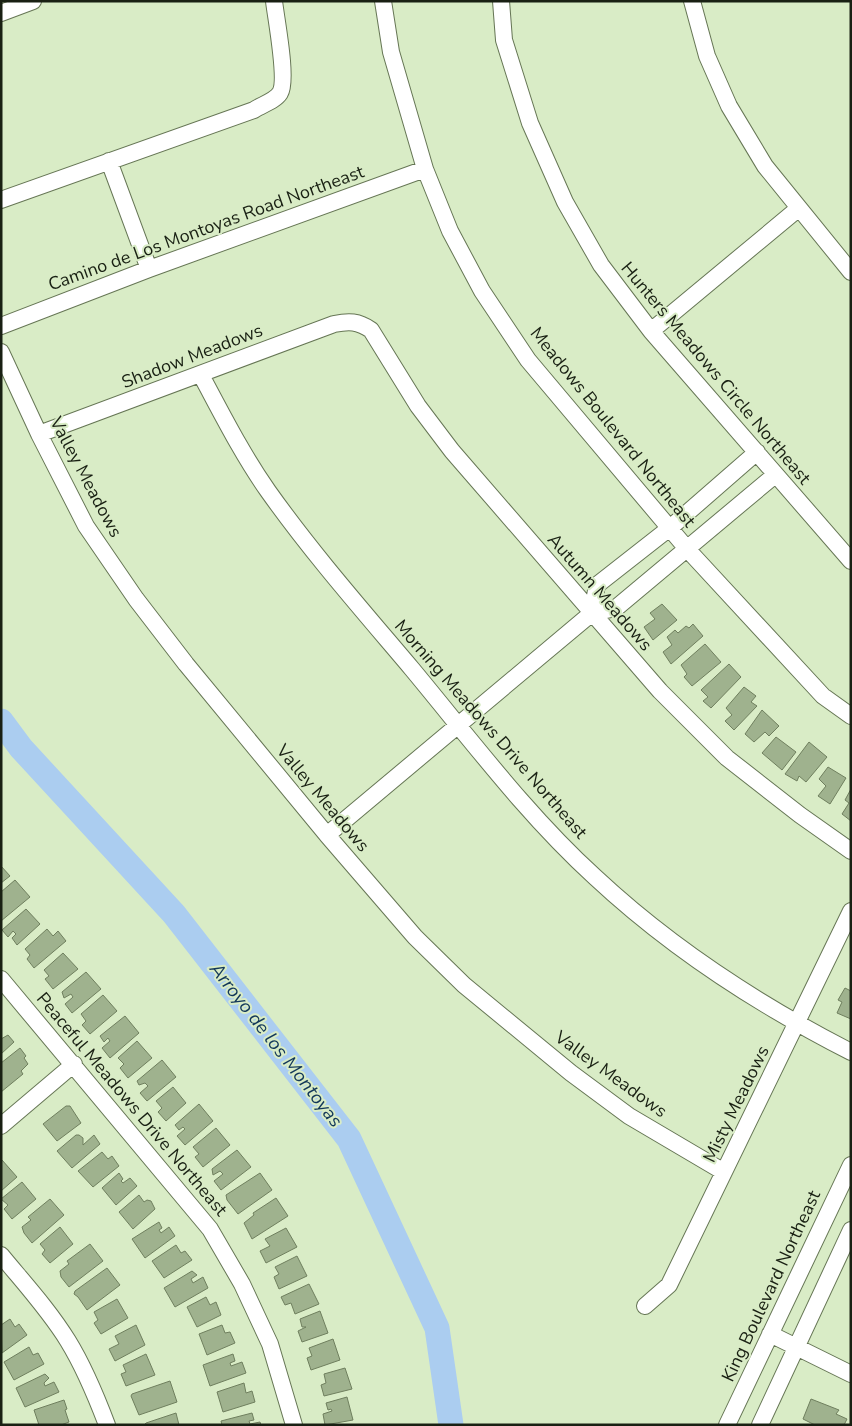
<svg xmlns="http://www.w3.org/2000/svg" width="852" height="1426" viewBox="0 0 852 1426" font-family="'Nunito Sans',sans-serif">
	<style>
		.lines { fill: none; stroke-linecap: round; stroke-linejoin: round }
		.river { stroke: #abcdf0; stroke-width: 25 }
		.building { fill: #9fb28e; stroke: #6f7f5e }
		.minor-casing { stroke: #667655; stroke-width: 18 }
		.minor { stroke: #fff; stroke-width: 16 }
		.labels { text-anchor: middle; dominant-baseline: central; stroke-width: 4; stroke-linejoin: round; paint-order: stroke }
		.street-label { font-size: 18px; fill: #192013; stroke: #d9ecc6 }
		.water-label { font-size: 19px; font-style: italic; fill: #123759; stroke: #d9ecc6 }
	</style>
	<rect width="100%" height="100%" fill="#d9ecc6"/>
	<g class="lines">
		<path class="river" d="M1,721L21,748L174,914L349,1139L437,1328L451,1425"/>
	</g>
	<path class="building" d="M662,604L677,620L653,640L644,627L655,619L650,613Z
		M693,624L703,636L671,664L663,652L672,645L667,637L675,630L678,633L686,626L689,628Z
		M705,644L721,662L692,686L684,677L687,674L681,665Z
		M729,664L741,677L711,708L703,701L708,697L701,690Z
		M744,687L756,696L751,702L757,706L734,730L725,721L732,715L726,708Z
		M762,710L779,726L769,736L765,732L754,742L745,734Z
		M776,737L796,752L782,770L762,753Z
		M809,742L827,757L806,782L799,776L797,781L785,774Z
		M828,767L846,778L830,804L818,796L826,786L819,779Z
		M851,789V821L842,814L849,803L845,800Z
		M1,866L10,876L1,883Z
		M15,880L30,897L1,921V892Z
		M26,909L40,924L17,945L12,938L16,934L13,931L8,937L2,930Z
		M47,929L53,936L58,931L66,941L34,968L27,959L30,955L25,949Z
		M63,953L78,969L53,989L45,979L49,976L44,970Z
		M86,972L101,989L72,1013L65,1004L73,997L71,994L64,998L62,992Z
		M845,988L851,991V1019L837,1013L842,1002L838,1000Z
		M103,995L117,1011L90,1034L82,1025L86,1021L81,1014Z
		M125,1016L139,1033L110,1058L102,1048L110,1041L108,1038L104,1042L100,1036Z
		M8,1035L14,1042L1,1054V1039Z
		M137,1041L152,1058L128,1078L120,1068L124,1064L118,1058Z
		M20,1048L26,1056L24,1058L28,1064L21,1071L23,1074L1,1092V1063Z
		M162,1060L176,1077L147,1101L140,1093L148,1086L145,1083L139,1085L137,1081Z
		M173,1087L186,1103L166,1121L158,1112L162,1108L156,1101Z
		M199,1104L213,1121L185,1145L177,1136L185,1129L183,1127L179,1130L175,1125Z
		M66,1106H70L81,1123L57,1141L43,1124Z
		M216,1128L230,1145L203,1167L195,1157L199,1154L193,1147Z
		M76,1135H79L83,1138V1145L94,1135L100,1144L72,1168L57,1151Z
		M237,1150L251,1167L221,1190L214,1181L223,1174L220,1171L213,1175L212,1169Z
		M102,1152L108,1159L112,1156L119,1166L93,1187L78,1171Z
		M2,1160L17,1177L1,1191V1161Z
		M119,1173L123,1179L121,1181L123,1183L130,1178L137,1186L116,1205L102,1188Z
		M260,1173L272,1190L238,1214L227,1200L226,1195Z
		M22,1182L36,1199L12,1219L4,1209L8,1205L1,1199Z
		M139,1195L144,1202L147,1200L151,1201L155,1209L133,1229L119,1212Z
		M276,1198L288,1216L252,1239L244,1223L254,1215L253,1213Z
		M50,1199L64,1215L32,1243L24,1233L22,1227L31,1220L28,1217Z
		M159,1222L162,1228L159,1230L161,1233L169,1227L175,1236L145,1258L132,1239Z
		M60,1227L73,1244L50,1263L42,1254L45,1250L40,1244Z
		M286,1228L297,1247L266,1263L260,1251L270,1246L265,1239Z
		M90,1244L103,1261L69,1287L61,1277L60,1271L69,1264L67,1261Z
		M176,1245L181,1253L185,1251L192,1260L164,1278L152,1261Z
		M297,1256L307,1276L279,1289L274,1277L279,1274L275,1267Z
		M107,1268L120,1285L87,1310L78,1297L74,1294L75,1291Z
		M192,1271L197,1275L191,1279L193,1283L203,1277L208,1288L175,1307L164,1288Z
		M309,1284L319,1304L295,1314L291,1303L285,1305L281,1297Z
		M206,1297L210,1305L216,1302L221,1315L197,1327L187,1307Z
		M117,1299L128,1318L101,1334L94,1323L98,1320L94,1312Z
		M320,1311L328,1333L302,1342L298,1331L306,1327H302L300,1319Z
		M10,1319L15,1327L19,1324L27,1335L2,1353L1,1325Z
		M136,1325L145,1345L115,1361L109,1349L119,1344L115,1336Z
		M222,1325L225,1333L230,1332L235,1343L207,1355L199,1334Z
		M333,1339L340,1360L311,1370L307,1358L312,1356L309,1348Z
		M29,1347L33,1355L38,1353L44,1364L14,1380L4,1362Z
		M146,1354L155,1375L126,1386L121,1374L126,1372L123,1365Z
		M233,1354L235,1361L230,1363L231,1366L242,1362L246,1373L210,1386L203,1365Z
		M345,1368L352,1389L324,1396L321,1385L326,1383L324,1374Z
		M45,1374L49,1378L44,1383L45,1386L54,1382L59,1392L25,1407L16,1388Z
		M170,1381L177,1402L139,1415L131,1396L132,1394Z
		M244,1383L246,1393L252,1391L255,1402L223,1412L217,1392Z
		M347,1397L353,1420L325,1425L323,1414L332,1411L331,1409L328,1410L326,1403Z
		M811,1399L839,1410L836,1414L847,1419L844,1425H815L803,1419Z
		M64,1400L67,1409L65,1410L69,1422L61,1425H39L34,1410Z
		M176,1413L179,1425H144L146,1423Z
		M252,1413L254,1420L249,1421L250,1424L260,1422L261,1425H222L221,1421Z"/>
	<g class="lines">
		<defs>
			<path id="minor" d="M383,1L391,52L425,169L450,231L482,291L528,360L688,550L823,696L851,716
				M501,1L504,40L530,123L565,202L601,265L651,331L851,561
				M692,1L707,56L729,106L765,166L851,272
				M1,13L33,1
				M109,161L149,269
				M1,200L254,110C261,105 275,101 280,93C288,80 276,19 274,1
				M1,326L149,269L425,169
				M651,331L799,208
				M1,352L39,434L86,526L136,599L186,664L327,835L415,937L464,985L571,1073L629,1116L724,1172
				M201,375C222,414 242,454 268,491C312,553 363,611 412,669C471,740 527,815 595,877C671,948 759,1005 851,1052
				M39,434L334,324C349,321 358,321 371,330L418,406L452,451L660,691L727,758L800,815L851,851
				M592,613L597,585L671,527L757,452
				M327,835L592,613L616,608L775,475
				M1,979L210,1229L242,1284L270,1344L294,1425
				M1,1126L74,1064
				M1,1255C24,1283 49,1310 68,1341C84,1367 96,1396 107,1425
				M645,1306L669,1285L851,911
				M770,1334L851,1374
				M727,1425L851,1165
				M760,1425L851,1230"/>
		</defs>
		<use href="#minor" class="minor-casing"/>
		<use href="#minor" class="minor"/>
	</g>
	<g class="labels">
		<g class="street-label">
			<text transform="translate(206 228) rotate(-20)">Camino de Los Montoyas Road Northeast</text>
			<text transform="translate(192 356) rotate(-21)">Shadow Meadows</text>
			<text transform="translate(716 373) rotate(50)">Hunters Meadows Circle Northeast</text>
			<text transform="translate(613 427) rotate(51)">Meadows Boulevard Northeast</text>
			<text transform="translate(86 477) rotate(62)">Valley Meadows</text>
			<text transform="translate(600 592) rotate(49)">Autumn Meadows</text>
			<text transform="translate(491 729) rotate(49)">Morning Meadows Drive Northeast</text>
			<text transform="translate(323 798) rotate(50)">Valley Meadows</text>
			<text transform="translate(611 1074) rotate(36)">Valley Meadows</text>
			<text transform="translate(132 1104) rotate(50)">Peaceful Meadows Drive Northeast</text>
			<text transform="translate(736 1104) rotate(-64)">Misty Meadows</text>
			<text transform="translate(771 1286) rotate(-65)">King Boulevard Northeast</text>
		</g>
		<g class="water-label">
			<text transform="translate(276 1045) rotate(52)">Arroyo de los Montoyas</text>
		</g>
	</g>
	<rect width="852" height="1426" fill="none" stroke="#192013" stroke-width="5"/>
</svg>
